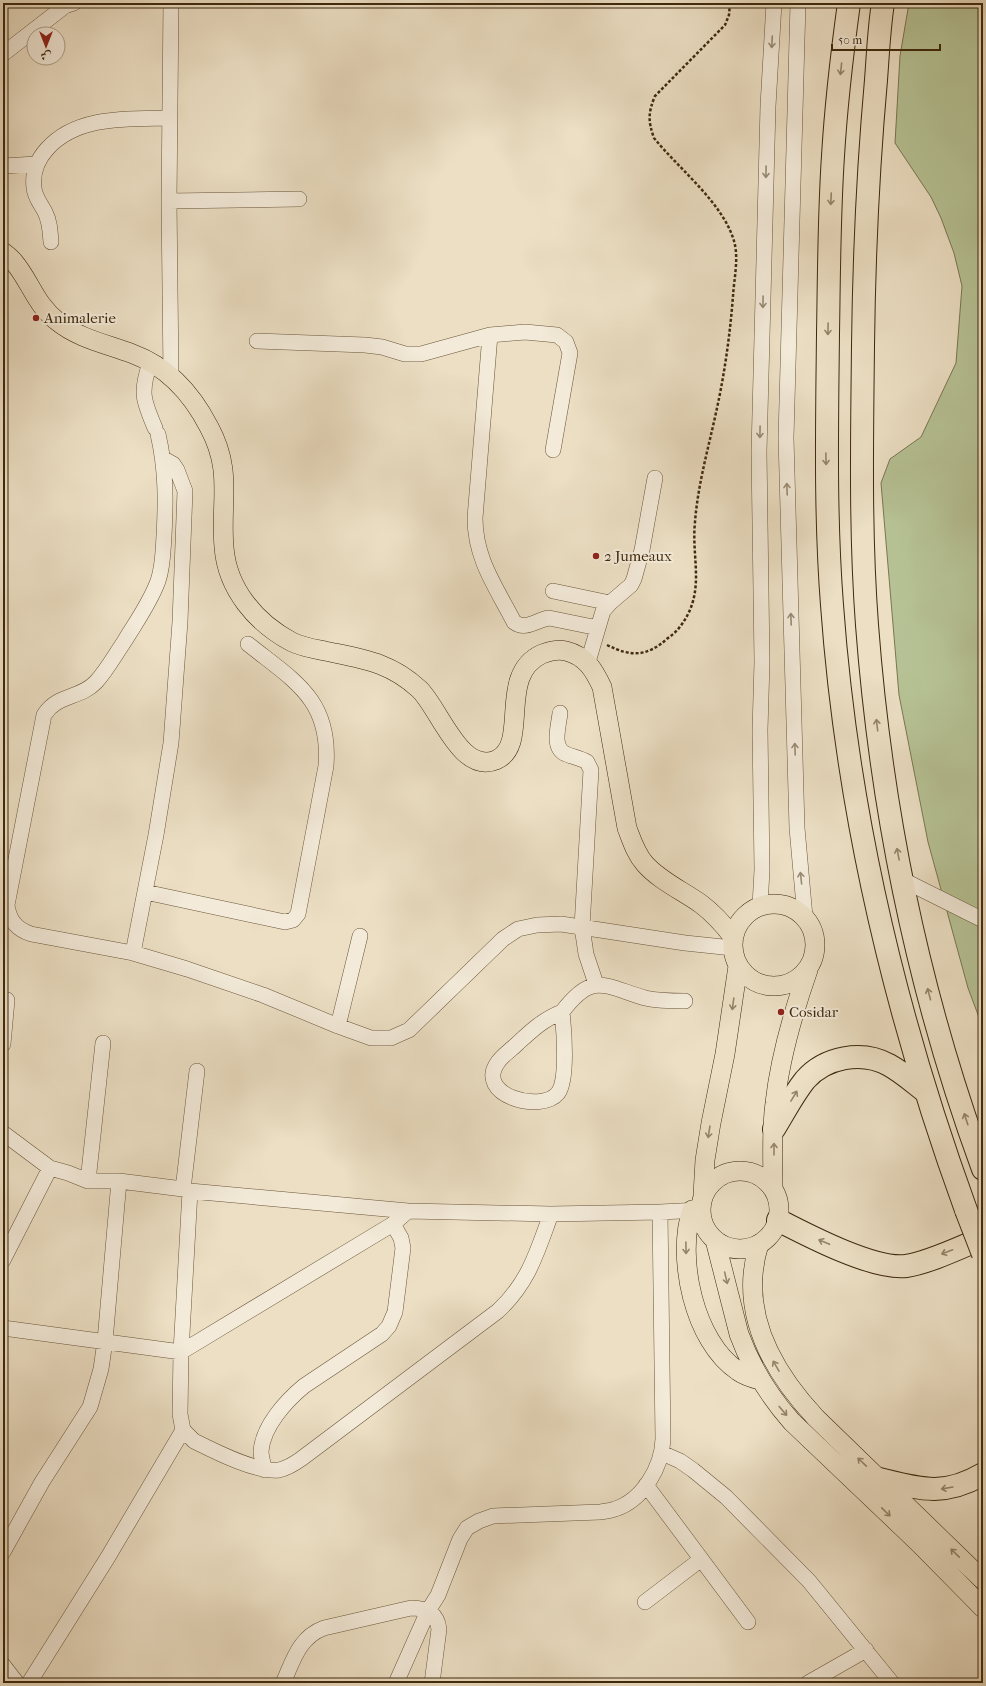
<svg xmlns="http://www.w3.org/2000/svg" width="986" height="1686" viewBox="0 0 986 1686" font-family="'IM FELL French Canon',Amiri,serif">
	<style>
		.green { fill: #b6c295; stroke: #7a7650 }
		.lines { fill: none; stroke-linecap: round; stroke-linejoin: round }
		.minor-casing { stroke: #6a563a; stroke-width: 16 }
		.major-casing { stroke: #3e290c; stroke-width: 20 }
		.highway-casing { stroke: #3e290c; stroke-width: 24 }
		.path { stroke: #3e290c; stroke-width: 2.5; stroke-dasharray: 3 2; stroke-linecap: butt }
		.minor { stroke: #f3ead9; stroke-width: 15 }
		.major { stroke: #ecdfc4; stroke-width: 19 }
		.highway { stroke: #ecdfc4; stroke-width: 22 }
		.highway-bridge-casing { stroke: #3e290c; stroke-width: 24; stroke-linecap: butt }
		.highway-bridge { stroke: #ecdfc4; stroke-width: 22 }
		.oneway { stroke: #988a72 }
		.oneway2 { stroke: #958468 }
		.poi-dot { fill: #8f2418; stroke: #f3ead9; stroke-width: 1.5 }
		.labels { text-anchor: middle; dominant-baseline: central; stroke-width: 4; stroke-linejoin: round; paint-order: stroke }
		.poi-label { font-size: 15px; fill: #3e290c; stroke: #f3ead9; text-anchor: start }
	</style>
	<rect width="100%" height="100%" fill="#ecdfc4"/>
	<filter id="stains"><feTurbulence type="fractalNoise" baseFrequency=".005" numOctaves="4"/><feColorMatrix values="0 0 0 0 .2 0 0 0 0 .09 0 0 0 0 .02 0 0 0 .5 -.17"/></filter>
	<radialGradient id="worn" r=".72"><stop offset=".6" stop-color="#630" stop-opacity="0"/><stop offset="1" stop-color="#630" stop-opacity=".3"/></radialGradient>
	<path class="green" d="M909,3H983V1028L968,988L928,842L899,695L881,483L890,459L921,437L956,363L962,286L954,253L941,218L931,197L895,143L900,56Z"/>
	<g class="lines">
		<defs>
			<path id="minor" d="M171,3L169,201L171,375
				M798,3L786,438L797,828L805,917
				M3,54L65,6L74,3
				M3,166L36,164
				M169,201L299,199
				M51,242C50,231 50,222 45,212C41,204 35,198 34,188C32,172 37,160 47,149C77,115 129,119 170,118
				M490,335L475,518C475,559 496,587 514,622C526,631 536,620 549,618L598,628
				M257,341L365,345L382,347L405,354H421L490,335L525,332L557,335L566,342L570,353L553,450
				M150,363C140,392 143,400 155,428
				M158,434C166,469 166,500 164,536C163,551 163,567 158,581C150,603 136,622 124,642C115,655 107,670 96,682C80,699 57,694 44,715L7,905C9,920 16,929 31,934L133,953L187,969L263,995L338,1026L371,1038H391L409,1030L503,939L518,929L537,925L561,924L685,943L733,948
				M553,591L610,603
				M588,662L603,611L610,603L631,585L634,579L642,550L655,478
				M560,713C559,725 551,748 566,754C573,757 580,758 587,762L591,770L582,927L586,954L596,984
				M903,880L983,920
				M145,892L285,922L293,920L298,914L326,766C331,699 294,681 248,644
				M760,906L762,870L760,730L762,662L759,452L768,106L774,3
				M133,953L156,835L171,743L180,622L185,491L177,470L173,464L164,459
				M562,1012C564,1029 568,1080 558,1093C541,1114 474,1095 498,1062C503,1055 512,1049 518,1043C532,1030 544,1019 562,1012Z
				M562,1012C593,971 604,986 645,998C658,1001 671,1001 685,1001
				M338,1026L360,936
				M3,1044L7,1000
				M3,1133L50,1168L68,1173L88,1181H119L183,1189L190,1191L408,1211L551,1214L660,1212L701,1210
				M88,1181L103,1043
				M183,1189L197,1071
				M190,1191L181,1352L180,1414L183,1430L194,1441C214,1451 257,1473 279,1470C288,1468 294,1464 301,1459L498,1311C529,1282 537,1252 551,1214
				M3,1260L50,1168
				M3,1328L181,1352L393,1224L408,1211
				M662,1453L680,1461L693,1470L726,1497L809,1581L892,1683
				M265,1470C263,1463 261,1457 261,1451C263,1426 286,1401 304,1386L382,1334L389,1326L395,1312L403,1248L401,1238L393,1224
				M646,1485L748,1622
				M3,1552L42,1482L90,1407L101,1369L105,1341L119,1181
				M645,1602L700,1560
				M3,1665L17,1683
				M29,1683L108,1557L183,1430
				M283,1683C293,1661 299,1637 324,1628L411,1608C426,1608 437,1613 439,1629L432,1683
				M396,1683L428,1611L438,1595L460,1539L467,1528L479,1521L493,1516L600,1512C605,1511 610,1511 615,1509C643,1500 662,1467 663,1439L660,1212
				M808,1683L866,1650"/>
			<path id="major" d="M3,252C7,255 11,258 14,262C30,281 36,305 57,321C79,339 107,344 133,354C168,367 192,394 209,427C233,471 220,501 224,547C227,589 256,623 292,642C302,647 315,649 325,651C363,659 390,662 419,689C439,707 460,775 496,760C531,745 496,675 542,654C550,651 558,649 566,651C586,656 594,670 602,687L627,828C632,841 636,854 645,864C660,881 683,891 701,904C713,913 724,925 733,937
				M733 945a41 41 0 1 1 82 0a41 41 0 1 1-82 0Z
				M701 1210a39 39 0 1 1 78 0a39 39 0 1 1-78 0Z
				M773,1188C773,1160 771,1131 775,1103C780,1057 793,1013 808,970
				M703,1195L705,1160L711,1123L725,1054L738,966
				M692,1210C676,1257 694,1342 738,1371C745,1376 752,1378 760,1380
				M715,1240L739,1334C751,1367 769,1396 792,1422L920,1544L983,1608
				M759,1244C738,1311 771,1370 816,1418L983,1580"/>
			<path id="highway" d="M849,3C842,54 836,105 833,156C829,215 829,275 828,334C827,425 825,515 832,605C847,812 895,1015 966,1210
				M883,3C879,28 878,54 876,80C868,169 864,257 863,346C862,439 860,532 867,625C881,810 919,995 983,1169
				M774,1129C784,1113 793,1095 805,1080C825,1057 862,1050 889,1065C902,1072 914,1083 926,1092
				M778,1220C807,1235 874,1270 906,1266C928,1263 961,1247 983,1238
				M879,1479C920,1489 944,1497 983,1474"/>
		</defs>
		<use href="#minor" class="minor-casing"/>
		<use href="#major" class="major-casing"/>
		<use href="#highway" class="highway-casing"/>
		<path class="path" d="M607,645C631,657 647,657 668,638C672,635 676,632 679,628C707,593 691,560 695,522C698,483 709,446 717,408C725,371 730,334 733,296C734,279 739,258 734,241C723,203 679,169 654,138C648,121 648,113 655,96L725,25L729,15L730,3"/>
		<use href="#minor" class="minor"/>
		<use href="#major" class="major"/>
		<use href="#highway" class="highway"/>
		<defs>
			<path id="highway-bridge" d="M966,1210L983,1254"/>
		</defs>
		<use href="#highway-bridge" class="highway-bridge-casing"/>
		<use href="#highway-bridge" class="highway-bridge"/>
	</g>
	<defs><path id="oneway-shaft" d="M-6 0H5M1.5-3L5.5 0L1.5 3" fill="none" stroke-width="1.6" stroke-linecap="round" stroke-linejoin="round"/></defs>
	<g class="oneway">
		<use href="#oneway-shaft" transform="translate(772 42) rotate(93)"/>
		<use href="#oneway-shaft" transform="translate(766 172) rotate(91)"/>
		<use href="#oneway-shaft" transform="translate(763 302) rotate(91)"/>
		<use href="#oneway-shaft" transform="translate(760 432) rotate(91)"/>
		<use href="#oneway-shaft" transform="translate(787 489) rotate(-92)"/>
		<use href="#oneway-shaft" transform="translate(791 619) rotate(-92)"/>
		<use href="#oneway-shaft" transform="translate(795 749) rotate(-92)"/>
		<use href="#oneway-shaft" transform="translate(801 878) rotate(-96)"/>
	</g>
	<g class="oneway2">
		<use href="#oneway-shaft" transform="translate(841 69) rotate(96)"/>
		<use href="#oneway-shaft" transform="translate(831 199) rotate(93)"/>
		<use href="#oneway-shaft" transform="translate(828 329) rotate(91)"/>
		<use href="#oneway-shaft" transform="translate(826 459) rotate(89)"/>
		<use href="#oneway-shaft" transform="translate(877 725) rotate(-97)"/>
		<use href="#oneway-shaft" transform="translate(898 854) rotate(-101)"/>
		<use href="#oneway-shaft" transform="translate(929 994) rotate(-105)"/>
		<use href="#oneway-shaft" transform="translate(733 1004) rotate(98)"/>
		<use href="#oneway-shaft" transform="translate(794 1096) rotate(-59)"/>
		<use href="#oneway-shaft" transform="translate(966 1119) rotate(-108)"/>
		<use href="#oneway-shaft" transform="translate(709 1132) rotate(99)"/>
		<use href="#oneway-shaft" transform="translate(774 1149) rotate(-90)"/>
		<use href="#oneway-shaft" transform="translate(824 1242) rotate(-157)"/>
		<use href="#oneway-shaft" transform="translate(686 1248) rotate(89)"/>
		<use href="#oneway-shaft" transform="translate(947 1252) rotate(159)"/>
		<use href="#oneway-shaft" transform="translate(726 1278) rotate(77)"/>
		<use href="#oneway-shaft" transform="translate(776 1366) rotate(-120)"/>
		<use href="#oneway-shaft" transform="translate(783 1411) rotate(50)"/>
		<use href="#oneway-shaft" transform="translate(862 1462) rotate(-136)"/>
		<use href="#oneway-shaft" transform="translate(947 1488) rotate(170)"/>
		<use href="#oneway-shaft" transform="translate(886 1512) rotate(44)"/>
		<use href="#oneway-shaft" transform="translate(955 1553) rotate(-136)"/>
	</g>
	<g class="poi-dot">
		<circle cx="36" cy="318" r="4"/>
		<circle cx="596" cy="556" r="4"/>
		<circle cx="781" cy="1012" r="4"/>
	</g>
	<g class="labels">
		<g class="poi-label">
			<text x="44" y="318">Animalerie</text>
			<text x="604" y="556">2 Jumeaux</text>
			<text x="789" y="1012">Cosidar</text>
		</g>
	</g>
	<rect width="986" height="1686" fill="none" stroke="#ecdfc4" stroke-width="16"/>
	<rect x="4" y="4" width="978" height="1678" fill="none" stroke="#3e290c" stroke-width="2"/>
	<rect x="8" y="8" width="970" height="1670" fill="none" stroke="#3e290c"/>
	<g transform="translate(46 46) rotate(180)"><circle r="19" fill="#f3ead9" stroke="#ab9d87"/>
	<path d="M0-3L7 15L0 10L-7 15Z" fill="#8f2418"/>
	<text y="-6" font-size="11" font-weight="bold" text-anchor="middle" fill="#3e290c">ش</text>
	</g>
	<path d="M832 44v6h108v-6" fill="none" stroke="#3e290c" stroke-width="2"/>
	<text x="838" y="44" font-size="12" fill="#3e290c" stroke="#f3ead9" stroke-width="3" paint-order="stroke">50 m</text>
	<rect width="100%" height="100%" filter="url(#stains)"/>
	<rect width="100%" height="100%" fill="url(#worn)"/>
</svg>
